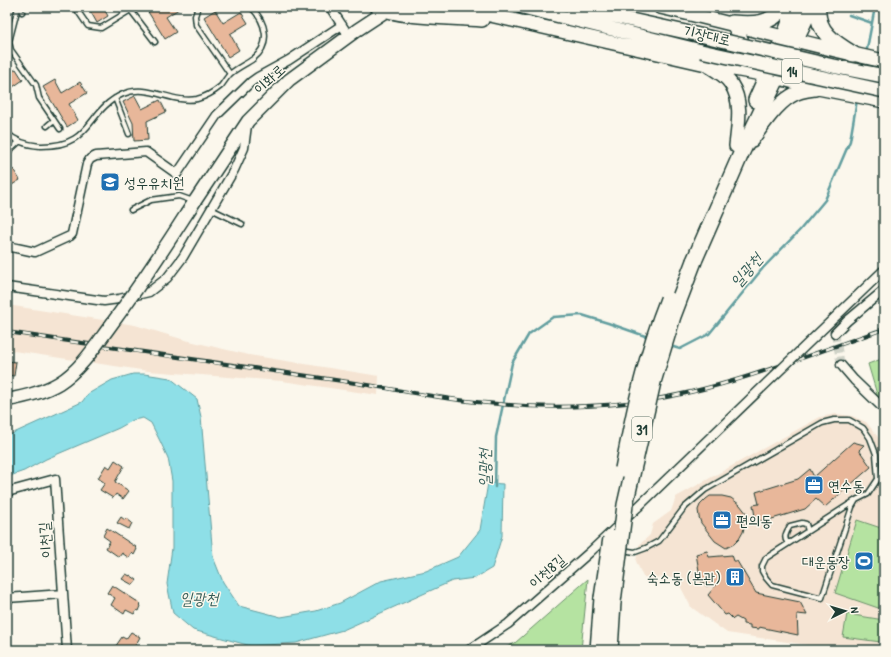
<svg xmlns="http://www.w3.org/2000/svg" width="891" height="657" viewBox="0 0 891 657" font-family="'Patrick Hand','Poor Story',sans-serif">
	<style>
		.built { fill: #f5e4d3 }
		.green { fill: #b5e3a1; stroke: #6a906a }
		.water { fill: #8edfe7; stroke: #629e9f }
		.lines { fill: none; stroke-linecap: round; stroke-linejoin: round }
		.stream { stroke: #629e9f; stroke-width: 2.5 }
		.building { fill: #e8b79a; stroke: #1f3d34 }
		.street-tunnel { stroke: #cfd2c7; stroke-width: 8; stroke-dasharray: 8 4; stroke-linecap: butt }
		.lane-casing { stroke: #1f3d34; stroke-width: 7 }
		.street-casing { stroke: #1f3d34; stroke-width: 11 }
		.secondary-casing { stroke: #1f3d34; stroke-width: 15 }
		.primary-casing { stroke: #1f3d34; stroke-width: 16 }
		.highway-casing { stroke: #1f3d34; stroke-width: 18 }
		.lane { stroke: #fbf7ec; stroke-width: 4 }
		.street { stroke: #fbf7ec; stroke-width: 8 }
		.secondary { stroke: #fbf7ec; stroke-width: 12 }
		.primary { stroke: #fbf7ec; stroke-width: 13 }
		.highway { stroke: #fbf7ec; stroke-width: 15 }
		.rail-casing { stroke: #1f3d34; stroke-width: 4 }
		.rail { stroke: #fbf7ec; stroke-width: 2.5; stroke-dasharray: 8; stroke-linecap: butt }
		.street-bridge-casing { stroke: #1f3d34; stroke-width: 11; stroke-linecap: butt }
		.secondary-bridge-casing { stroke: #1f3d34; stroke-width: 15; stroke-linecap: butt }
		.primary-bridge-casing { stroke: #1f3d34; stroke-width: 16; stroke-linecap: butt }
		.highway-bridge-casing { stroke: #1f3d34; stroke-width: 18; stroke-linecap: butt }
		.street-bridge { stroke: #fbf7ec; stroke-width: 8 }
		.secondary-bridge { stroke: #fbf7ec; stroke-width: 12 }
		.primary-bridge { stroke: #fbf7ec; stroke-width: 13 }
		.highway-bridge { stroke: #fbf7ec; stroke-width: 15 }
		.labels { text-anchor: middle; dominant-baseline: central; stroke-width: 3; stroke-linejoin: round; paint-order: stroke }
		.shield { fill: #fbf7ec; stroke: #61756b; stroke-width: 1 }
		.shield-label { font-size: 14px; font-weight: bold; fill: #1f3d34 }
		.street-label { font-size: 15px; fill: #1f3d34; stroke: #fbf7ec }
		.poi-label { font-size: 15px; fill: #1f3d34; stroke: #fbf7ec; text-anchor: start }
		.water-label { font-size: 16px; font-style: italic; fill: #355d58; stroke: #fbf7ec }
	</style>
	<rect width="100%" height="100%" fill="#fbf7ec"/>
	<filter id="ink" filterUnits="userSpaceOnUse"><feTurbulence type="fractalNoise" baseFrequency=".025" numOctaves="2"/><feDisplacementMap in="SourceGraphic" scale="8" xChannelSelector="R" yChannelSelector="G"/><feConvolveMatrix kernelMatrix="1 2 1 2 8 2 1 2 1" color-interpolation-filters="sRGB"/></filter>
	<g filter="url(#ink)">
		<path class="built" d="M7,305L135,325L185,340L249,355L379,376L378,395L282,381L148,371L7,350Z
			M836,414L852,416L866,422L878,437L884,450V650H841L727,633L691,607L676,578L643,577L636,561L639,545L650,535L653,524L671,511L676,497L820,417Z"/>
		<path class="green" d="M884,358V418L868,364Z
			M857,520L884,529V610L835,593Z
			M588,579L581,650H501L515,643Z
			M847,614L884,620L881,642L843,637Z"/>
		<path class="water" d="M133,374H144L170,378L197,399L201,417L213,557L223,582L239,606L281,617L316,611L340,603L381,581L426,571L458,557L480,530L488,483L503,484L502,536L492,568L475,578L452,581L343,630L296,643L251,646L193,630L173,613L167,584L172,548V481L168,458L160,441L151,423L143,418L133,420L119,428L46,459L24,471L7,477V436L82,402L88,394L112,380Z"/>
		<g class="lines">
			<path class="stream" d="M849,15L872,23
				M866,54L875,7
				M670,346L680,349L709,334L763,268L800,230L825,200L850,141L857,100
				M495,487L496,437L512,363L529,334L553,317L582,315L608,323L648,337"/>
		</g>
		<path class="building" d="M88,7H103L108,16L97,23Z
			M145,7H182L166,17L176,32L165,39Z
			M215,10L223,23L241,12L248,23L230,34L239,50L228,57L204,17Z
			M16,69L23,80L7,91V75Z
			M55,80L62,93L80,82L87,93L69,104L78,120L67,127L43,87Z
			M135,96L142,109L160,100L166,112L147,121L148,140L134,141L133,123L123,102Z
			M13,169L20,180L7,188V172Z
			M7,361L16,362L14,376L7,375Z
			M853,442L864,445L859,450L871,467L825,507L816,499L805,509L762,522L761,520L756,522L753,505L759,504L756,492L798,479L810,469L814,477Z
			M115,460L124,466L115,482L129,491L123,499L116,494L113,498L100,490L105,483L98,478L106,465L110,468Z
			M710,496H722L731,498L740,505L747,514L743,532L739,539L734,544L726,548L715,541L701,523L699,517L698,510L700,505L706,499Z
			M121,517L125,520L126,518L132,523L129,529L117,523Z
			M107,528L136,547L135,548L137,549L134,555L132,553L129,558L122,553L119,557L106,548L110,541L103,536Z
			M707,551L709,557L732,555L734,561H737L756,593L800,602L807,615L797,614L798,635L759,627V629L750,628V625L743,624V621L736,617L733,619L728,614L725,615L708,595L717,584L706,586L705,582L702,583L700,576L696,554Z
			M126,574L130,576V575L137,580L133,585L122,579Z
			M112,585L141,604L140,605L141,606L139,611L137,610L134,614L126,610L124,614L111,605L115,598L107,593Z
			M131,632L140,637L133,650H113L122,637L126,639Z"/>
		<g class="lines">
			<path class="street-tunnel" d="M835,333L841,365"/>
			<defs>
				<path id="lane" d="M18,7L9,42L11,50L36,85L39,98L60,129
					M19,7L22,12
					M75,7L88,26L101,28L129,11L130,7
					M198,7L195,16L196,25L230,74
					M129,8L155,42
					M115,98L129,134
					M47,126L54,120
					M7,133C16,142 28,145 40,146C94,147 85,111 123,94C148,83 172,104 197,99C205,97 215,91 221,86C224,82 227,77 230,74C237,68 246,64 253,59C272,44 266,22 251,7
					M7,153L19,142
					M211,209L242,224
					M131,210L151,200L179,196L193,201
					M790,542H787C783,537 787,531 790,526L802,523L806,524L808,531
					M622,550L635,552L646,548L659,541L684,508L705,490L822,423L834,420H849L863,428L870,438L876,454L878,479L868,494L856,500L852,507L822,598L772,585L766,578L762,571V566L766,558L856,500"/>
				<path id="street" d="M330,7L349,36
					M7,246L35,252L70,236L72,234L87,164L90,159L96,156L146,152L177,174L217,115L251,82L258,77L289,60L342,25
					M7,287L104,301L119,299L149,292L167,278L183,257L234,170L244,148L247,125
					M835,333L847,321L884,290
					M841,365L854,380L884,409
					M7,492L55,479L67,650
					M7,598L63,594
					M469,650L508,624L590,552L638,507"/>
				<path id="secondary" d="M187,213L248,121L289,80L357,30L392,7"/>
				<path id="primary" d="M377,7C401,19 453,17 482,20
					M455,7L706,64L767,75L818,88L884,101
					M523,7L701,51
					M572,7L704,36
					M660,7C735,24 809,45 884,61
					M728,62L738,58C746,41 741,38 732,23
					M709,66C717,71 726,76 731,84C743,102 738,126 736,146
					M752,140C762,126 776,105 791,96C798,91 807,90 815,89"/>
				<path id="highway" d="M818,7C816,31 834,43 853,54
					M732,23C754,25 770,25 784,7
					M756,100L784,37L796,7
					M694,261L740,156L811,7
					M598,650L602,598
					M610,650L613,602"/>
			</defs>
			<use href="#lane" class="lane-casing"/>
			<use href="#street" class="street-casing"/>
			<use href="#secondary" class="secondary-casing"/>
			<use href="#primary" class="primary-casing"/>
			<use href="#highway" class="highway-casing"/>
			<use href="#lane" class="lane"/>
			<use href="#street" class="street"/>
			<use href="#secondary" class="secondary"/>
			<use href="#primary" class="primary"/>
			<use href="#highway" class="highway"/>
			<defs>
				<path id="rail" d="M7,332C121,349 235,366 349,382C395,389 440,399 487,403C533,408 579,408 626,403C715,394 800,358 884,329"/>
			</defs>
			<use href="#rail" class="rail-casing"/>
			<use href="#rail" class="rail"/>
			<defs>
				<path id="street-bridge" d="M638,507L884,270"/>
				<path id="secondary-bridge" d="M7,400C24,397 44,392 59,383C80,370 94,348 108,329C136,291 162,252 187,213"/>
				<path id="primary-bridge" d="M704,36L833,66L884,76
					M701,51L884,91"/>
				<path id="highway-bridge" d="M623,469C634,411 646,354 668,299
					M602,598L611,538
					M613,602L625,505L653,382L673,316L694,261"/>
			</defs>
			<use href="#street-bridge" class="street-bridge-casing"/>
			<use href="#secondary-bridge" class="secondary-bridge-casing"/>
			<use href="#primary-bridge" class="primary-bridge-casing"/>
			<use href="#highway-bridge" class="highway-bridge-casing"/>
			<use href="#street-bridge" class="street-bridge"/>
			<use href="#secondary-bridge" class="secondary-bridge"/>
			<use href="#primary-bridge" class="primary-bridge"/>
			<use href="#highway-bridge" class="highway-bridge"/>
		</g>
	</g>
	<defs>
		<symbol id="school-square" viewBox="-11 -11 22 22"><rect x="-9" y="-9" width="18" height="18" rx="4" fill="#1f6fb2" stroke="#fbf7ec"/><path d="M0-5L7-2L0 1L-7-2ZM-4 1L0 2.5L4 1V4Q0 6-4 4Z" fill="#fff"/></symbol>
		<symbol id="office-square" viewBox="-11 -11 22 22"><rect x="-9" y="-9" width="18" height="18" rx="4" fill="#1f6fb2" stroke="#fbf7ec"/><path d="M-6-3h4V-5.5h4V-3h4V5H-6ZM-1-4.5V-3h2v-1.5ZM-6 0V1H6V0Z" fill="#fff"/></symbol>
		<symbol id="stadium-square" viewBox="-11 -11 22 22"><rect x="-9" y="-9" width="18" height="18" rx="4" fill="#1f6fb2" stroke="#fbf7ec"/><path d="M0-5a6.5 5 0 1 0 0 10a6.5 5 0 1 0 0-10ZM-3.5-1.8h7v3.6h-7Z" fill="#fff"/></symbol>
		<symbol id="building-square" viewBox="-11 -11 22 22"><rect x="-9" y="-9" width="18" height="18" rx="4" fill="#1f6fb2" stroke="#fbf7ec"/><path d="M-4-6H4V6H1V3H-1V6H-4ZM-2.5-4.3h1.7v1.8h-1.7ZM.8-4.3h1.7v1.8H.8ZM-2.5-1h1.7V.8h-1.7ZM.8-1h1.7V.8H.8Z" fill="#fff"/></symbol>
	</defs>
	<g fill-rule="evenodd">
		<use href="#school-square" x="99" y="171" width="22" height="22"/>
		<use href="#office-square" x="803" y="474" width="22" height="22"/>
		<use href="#office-square" x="711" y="509" width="22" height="22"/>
		<use href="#stadium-square" x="853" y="550" width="22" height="22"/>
		<use href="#building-square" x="724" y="566" width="22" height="22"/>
	</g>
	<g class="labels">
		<g class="shield">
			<rect x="782" y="59" width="20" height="24" rx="3"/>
			<rect x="632" y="417" width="20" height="24" rx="3"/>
		</g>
		<g class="shield-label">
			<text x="792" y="71">14</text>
			<text x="642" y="429">31</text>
		</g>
		<g class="street-label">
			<text transform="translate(707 35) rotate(13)">기장대로</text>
			<text transform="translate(269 79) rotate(-43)">이화로</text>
			<text transform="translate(45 540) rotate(-94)">이천길</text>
			<text transform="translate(547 571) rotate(-41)">이천8길</text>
		</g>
		<g class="poi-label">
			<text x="124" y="182">성우유치원</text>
			<text x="828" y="485">연수동</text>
			<text x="736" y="520">편의동</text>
			<text x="850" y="561" text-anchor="end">대운동장</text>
			<text x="721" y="577" text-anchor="end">숙소동 (본관)</text>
		</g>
		<g class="water-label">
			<text transform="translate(746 270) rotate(-49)">일광천</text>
			<text transform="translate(484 468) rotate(-90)">일광천</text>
			<text x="199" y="598">일광천</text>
		</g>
	</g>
	<rect width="891" height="657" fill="none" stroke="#fbf7ec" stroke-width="24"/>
	<rect x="12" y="12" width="867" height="633" fill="none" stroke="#1f3d34" stroke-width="1.5" filter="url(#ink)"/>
	<g transform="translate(845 611) rotate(85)" stroke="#fbf7ec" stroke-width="3" paint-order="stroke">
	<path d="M0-3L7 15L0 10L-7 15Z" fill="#1f3d34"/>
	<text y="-6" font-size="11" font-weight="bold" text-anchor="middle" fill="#1f3d34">N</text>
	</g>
</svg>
